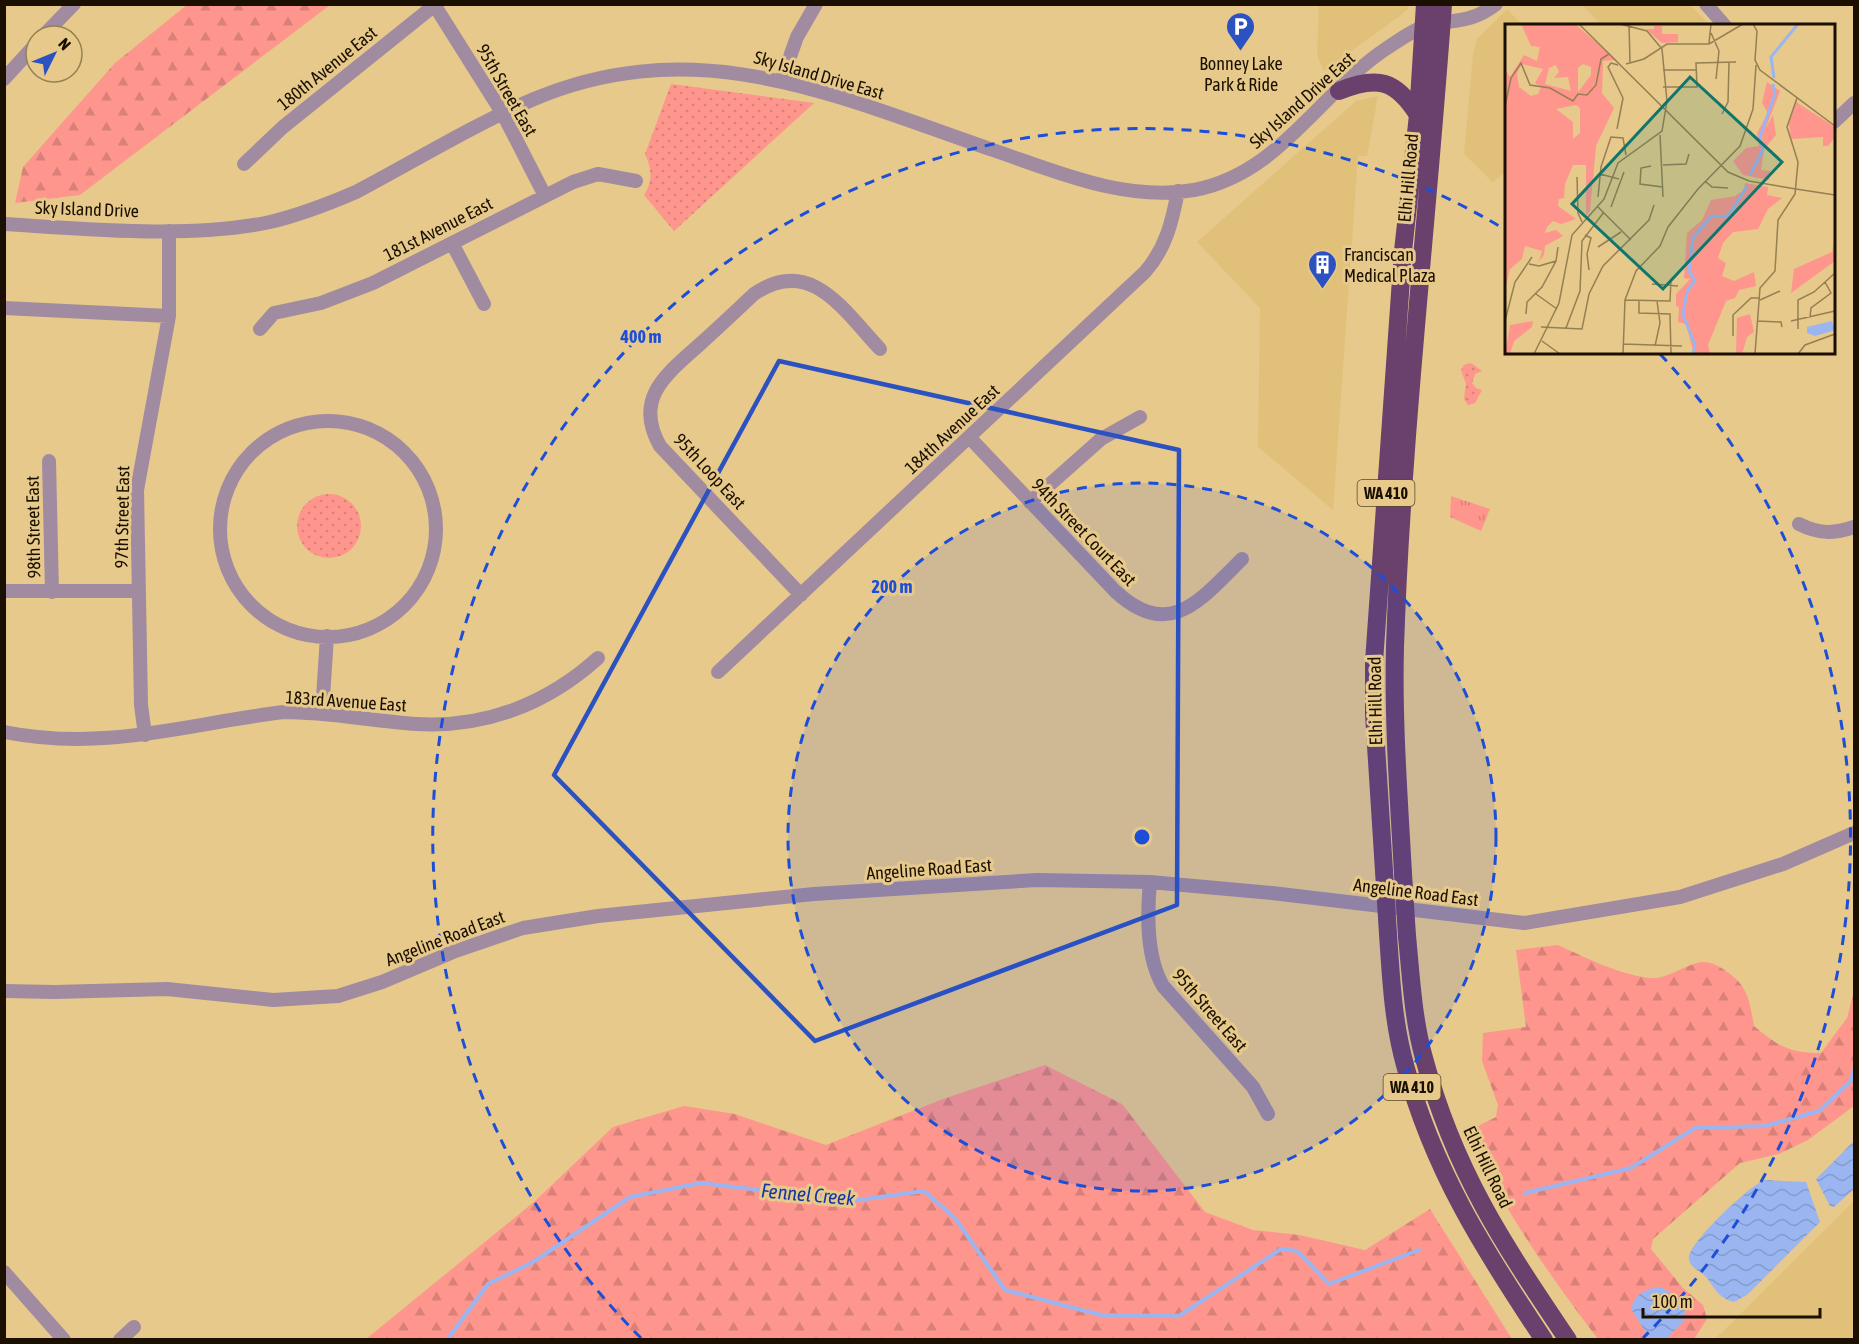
<svg xmlns="http://www.w3.org/2000/svg" width="1859" height="1344" viewBox="0 0 1859 1344" font-family="'Asap Condensed',sans-serif">
	<style>
		.built { fill: #e1c17a }
		.grass { fill: url(#grass-tufts) }
		.forest { fill: url(#forest-firs) }
		.park { fill: url(#park-dots) }
		.water { fill: url(#water-waves) }
		.lines { fill: none; stroke-linecap: round; stroke-linejoin: round }
		.stream { stroke: #9ab5f0; stroke-width: 4 }
		.minor { stroke: #a08ba0; stroke-width: 14 }
		.highway { stroke: #6a406c; stroke-width: 18 }
		.highway-bridge { stroke: #6a406c; stroke-width: 18 }
		.marked { fill: none; stroke: #2c52c2; stroke-width: 4.5; stroke-linejoin: round }
		.ring { fill: none; stroke: #1d4ed8; stroke-width: 3; stroke-dasharray: 10 8 }
		.labels { text-anchor: middle; dominant-baseline: central; stroke-width: 6; stroke-linejoin: round; paint-order: stroke }
		.shield { fill: #e6c98b; stroke: #58482a; stroke-width: 1.5 }
		.shield-label { font-size: 16px; font-weight: bold; fill: #1b1000 }
		.poi-label { font-size: 18px; fill: #1b1000; stroke: #e6c98b }
		.street-label { font-size: 18px; fill: #1b1000; stroke: #e6c98b }
		.water-label { font-size: 20px; font-style: italic; fill: #1636a4; stroke: #e6c98b }
		.inset-river { fill: none; stroke: #9ab5f0; stroke-width: 3 }
		.inset-road { fill: none; stroke: #957f53; stroke-width: 1.5 }
		.view { fill: #0f766e; fill-opacity: 0.15; stroke: #0f766e; stroke-width: 3 }
		.inset-edge { fill: none; stroke: #1b1000; stroke-width: 3 }
		.centre { fill: #1d4ed8; stroke: #e6c98b; stroke-width: 3 }
		.ring-label { font-size: 18px; text-anchor: middle; font-weight: bold; fill: #1d4ed8; stroke: #e6c98b; stroke-width: 6; stroke-linejoin: round; paint-order: stroke }
	</style>
	<defs>
		<pattern id="grass-tufts" width="24" height="20" patternUnits="userSpaceOnUse" patternTransform="scale(1.5)"><rect width="24" height="20" fill="#fe968d"/><path d="M3 7l-1-3M5 7V3M7 7l1-3M15 17l-1-3M17 17v-4M19 17l1-3" fill="none" stroke="#d98078"/></pattern>
		<pattern id="forest-firs" width="22" height="20" patternUnits="userSpaceOnUse" patternTransform="scale(1.5)"><rect width="22" height="20" fill="#fe968d"/><path d="M5 1l3.5 6h-7zM16 11l3.5 6h-7z" fill="#d98078"/></pattern>
		<pattern id="park-dots" width="8" height="8" patternUnits="userSpaceOnUse" patternTransform="scale(1.5)"><rect width="8" height="8" fill="#fe968d"/><path d="M2 2h.1M6 6h.1" fill="none" stroke="#d98078" stroke-width="1.8" stroke-linecap="round"/></pattern>
		<pattern id="water-waves" width="16" height="10" patternUnits="userSpaceOnUse" patternTransform="scale(1.5)"><rect width="16" height="10" fill="#9ab5f0"/><path d="M0 5q4-4 8 0t8 0" fill="none" stroke="#849bcc"/></pattern>
	</defs>
	<rect width="100%" height="100%" fill="#e6c98b"/>
	<path class="built" d="M1319,5V4L1408,5V9L1401,15L1324,71L1317,55Z
		M1582,5H1690L1710,25H1601Z
		M1507,9L1523,25L1506,26V171L1493,183L1464,154L1473,54L1477,39Z
		M1378,96L1367,156H1358L1333,510L1258,447L1260,308L1197,242L1356,101Z
		M1854,1201V1339H1715Z"/>
	<path class="grass" d="M1451,496L1490,509L1481,531L1450,517Z"/>
	<path class="forest" d="M188,4L330,5L80,195L15,203L23,167L115,63Z
		M1558,945C1586,958 1618,974 1649,978C1666,980 1681,967 1697,963C1705,960 1716,964 1723,969C1748,985 1749,998 1754,1026C1778,1046 1789,1053 1821,1053L1847,1018L1854,992V1106L1808,1140L1779,1154L1740,1163L1653,1239L1651,1249L1683,1288L1703,1305L1707,1319L1694,1339H1598C1570,1302 1468,1168 1478,1126L1496,1117L1498,1105L1482,1061L1483,1033L1526,1027L1516,950Z
		M1045,1065L1122,1104L1205,1212L1253,1230L1299,1235L1365,1250L1430,1209L1512,1339H366L534,1202L613,1127L684,1106L735,1114L826,1145L943,1099Z"/>
	<path class="park" d="M671,84L814,103L674,231L644,195C653,181 652,169 645,154Z
		M1471,363L1482,371L1475,374L1472,383L1476,388L1482,390L1475,403L1468,405L1464,399L1466,384L1461,370L1464,365Z
		M297 526a32 32 0 1 1 64 0a32 32 0 1 1-64 0Z"/>
	<path class="water" d="M1854,1141V1189L1834,1207L1830,1206L1816,1179Z
		M1765,1180L1806,1182L1820,1222L1747,1295L1734,1302C1720,1299 1715,1289 1707,1278C1702,1271 1691,1270 1689,1259C1686,1245 1751,1184 1765,1180Z
		M1661,1287L1677,1297L1685,1309L1684,1321L1666,1339H1650L1631,1309C1635,1294 1646,1288 1661,1287Z"/>
	<g class="lines">
		<path class="stream" d="M1525,1193L1631,1168L1695,1128L1765,1126L1819,1111L1851,1081L1854,1070
			M447,1340L488,1284L533,1262L630,1197L701,1183L851,1201L924,1191L955,1218L1005,1290L1101,1315L1179,1316L1281,1249L1297,1251L1329,1284L1419,1250"/>
		<path class="minor" d="M1706,4L1725,26
			M435,6L503,114L544,194
			M43,36L74,4
			M4,79L36,44
			M782,79L797,37L816,4
			M1834,122L1854,103
			M244,164L283,127L436,4
			M4,224C86,229 191,239 270,222C300,215 328,204 356,192C415,161 473,125 534,99C699,30 838,97 993,150C1057,172 1125,202 1194,190C1280,174 1319,93 1387,48C1398,41 1413,30 1425,26C1452,19 1471,24 1496,4
			M452,243L484,304
			M4,308L169,316
			M260,329L274,313L321,303L373,283L573,182L598,174L636,181
			M220 529a108 108 0 1 1 216 0a108 108 0 1 1-216 0Z
			M970,438L1115,591C1170,642 1201,599 1242,559
			M49,461L52,592
			M1030,502L1101,439L1140,417
			M1799,524C1819,534 1833,534 1854,527
			M4,591H138
			M801,595L660,446C633,398 667,374 699,345C718,328 736,311 754,294C811,255 844,311 880,349
			M718,672L1145,272C1166,248 1172,222 1178,191
			M322,713L327,636
			M4,732C106,752 185,724 284,712C329,712 372,721 417,724C485,728 547,704 598,658
			M145,735L141,705L137,490L169,316V231
			M1150,882C1147,915 1146,957 1163,986L1253,1087L1268,1114
			M4,991L55,992L167,989L273,1000L338,996L382,982L453,952L523,928L598,916L814,894L1037,880L1150,882L1272,893L1524,923L1680,897L1783,864L1854,833
			M4,1272L64,1340
			M120,1340L134,1327"/>
		<path class="highway" d="M1339,91C1377,75 1396,80 1418,115
			M1384,871L1374,714V662L1403,251L1418,115L1425,4
			M1403,874C1399,799 1393,723 1395,647C1402,433 1428,219 1443,4
			M1388,934C1391,978 1393,1022 1405,1065C1433,1170 1484,1250 1544,1340
			M1407,936C1411,976 1413,1019 1424,1058C1454,1171 1504,1245 1568,1340"/>
		<path class="highway-bridge" d="M1384,871L1388,934
			M1403,874L1407,936"/>
	</g>
	<path class="marked" d="M779,361L1179,450L1177,905L815,1041L554,775Z"/>
	<circle cx="1142" cy="837" r="354" fill="#1d4ed8" fill-opacity=".12"/>
	<g class="ring">
		<circle cx="1142" cy="837" r="354"/>
		<path d="M641 1338A708 708 0 0 1 1501 227M1660 354A708 708 0 0 1 1643 1338"/>
	</g>
	<defs>
		<symbol id="parking-pin" viewBox="-11 -11 22 30"><path d="M0 17L-7.5 6A9.5 9.5 0 1 1 7.5 6Z" fill="#2c52c2" stroke="#e6c98b"/><path d="M-3.5-5.5H1a3.5 3.5 0 0 1 0 7H-1V5.5H-3.5ZM-1-3.4V-.6H.8a1.4 1.4 0 0 0 0-2.8Z" fill="#fff"/></symbol>
		<symbol id="building-pin" viewBox="-11 -11 22 30"><path d="M0 17L-7.5 6A9.5 9.5 0 1 1 7.5 6Z" fill="#2c52c2" stroke="#e6c98b"/><path d="M-4-6H4V6H1V3H-1V6H-4ZM-2.5-4.3h1.7v1.8h-1.7ZM.8-4.3h1.7v1.8H.8ZM-2.5-1h1.7V.8h-1.7ZM.8-1h1.7V.8H.8Z" fill="#fff"/></symbol>
	</defs>
	<g fill-rule="evenodd">
		<use href="#parking-pin" x="1224" y="10" width="33" height="45"/>
		<use href="#building-pin" x="1306" y="248" width="33" height="45"/>
	</g>
	<g class="labels">
		<g class="shield">
			<rect x="1357.5" y="480" width="57" height="26" rx="4.5"/>
			<rect x="1383.5" y="1074" width="57" height="26" rx="4.5"/>
		</g>
		<g class="shield-label">
			<text x="1386" y="493">WA 410</text>
			<text x="1412" y="1087">WA 410</text>
		</g>
		<g class="poi-label">
			<text x="1241" y="63">Bonney Lake<tspan x="1241" dy="21">Park &amp; Ride</tspan></text>
			<text x="1344" y="254" text-anchor="start">Franciscan<tspan x="1344" dy="21">Medical Plaza</tspan></text>
		</g>
		<g class="street-label">
			<text transform="translate(327 68) rotate(-39)">180th Avenue East</text>
			<text transform="translate(819 75) rotate(16)">Sky Island Drive East</text>
			<text transform="translate(507 90) rotate(60)">95th Street East</text>
			<text transform="translate(1302 100) rotate(-42)">Sky Island Drive East</text>
			<text transform="translate(1408 178) rotate(-85)">Elhi Hill Road</text>
			<text transform="translate(87 209) rotate(2)">Sky Island Drive</text>
			<text transform="translate(438 229) rotate(-27)">181st Avenue East</text>
			<text transform="translate(952 429) rotate(-43)">184th Avenue East</text>
			<text transform="translate(710 471) rotate(47)">95th Loop East</text>
			<text transform="translate(122 517) rotate(-89)">97th Street East</text>
			<text transform="translate(33 527) rotate(-91)">98th Street East</text>
			<text transform="translate(1084 532) rotate(46)">94th Street Court East</text>
			<text transform="translate(346 701) rotate(4)">183rd Avenue East</text>
			<text transform="translate(1375 701) rotate(-91)">Elhi Hill Road</text>
			<text transform="translate(929 869) rotate(-4)">Angeline Road East</text>
			<text transform="translate(1416 892) rotate(7)">Angeline Road East</text>
			<text transform="translate(445 938) rotate(-21)">Angeline Road East</text>
			<text transform="translate(1210 1010) rotate(49)">95th Street East</text>
			<text transform="translate(1488 1167) rotate(64)">Elhi Hill Road</text>
		</g>
		<g class="water-label">
			<text transform="translate(808 1194) rotate(5)">Fennel Creek</text>
		</g>
	</g>
	<g transform="translate(1505 24)">
		<rect width="330" height="330" fill="#e6c98b"/>
		<path d="M149,2H157V10H173V18L157,19L141,5H149ZM291,78L330,103V113L323,122H318V113L286,115L284,100Z" fill="#fe968d"/>
		<path d="M16,0H70L112,36L98,37L97,69L109,84L91,122L85,187L81,191V141H68L60,160L59,174L54,175L53,182L71,195L56,200L48,197L42,203L40,209L51,206L58,212L40,222L39,231L34,237L37,227L20,222L17,235L5,245L0,266V45L5,53L19,31L32,37L35,23L26,22ZM17,40L38,45L30,59L36,63L33,70L26,72L14,63L12,49ZM78,40L86,43V51L73,68V44ZM51,41L54,48L49,54L63,53L66,67L40,60L44,44ZM71,81L75,84V109L68,115V98L51,85ZM262,58L275,67L257,114L260,119L256,146L265,147L264,156L238,151L228,137L241,124L254,122L252,109L263,89L257,79ZM240,159L263,163L262,171L277,174L263,185L253,205L228,208L218,219L213,234L221,239L217,252L229,257L249,248L251,262L234,266L230,274L221,277L203,321L205,329L214,330H189L181,300L173,298L174,283L171,282V270L185,255L179,254L182,209L197,196L206,176L230,172L239,166ZM330,212V237L286,269L289,245L327,228ZM245,290L249,308L242,313L237,330H231L232,294ZM28,297L27,303L9,317L5,330H0L5,301Z" fill="#fe968d" fill-rule="evenodd"/>
		<path d="M268,91L271,111L260,124L257,111Z" fill="#fe968d"/>
		<path d="M327,297L330,306L310,312L302,309V303Z" fill="#9ab5f0"/>
		<path class="inset-river" d="M269,54L266,33L293,0M245,151L258,126L255,113L270,70L268,60M188,330L190,321L178,291L182,267L190,257L184,247L188,213L207,192L219,193L226,188L242,162"/>
		<path class="inset-road" d="M74,0L223,148L244,157L291,165M124,0L125,38M248,0L252,7L250,36L255,46L330,102M206,9L214,27L211,55M204,19L206,0M121,40L139,35L162,20H204L238,0M158,46H191M158,63H192L191,39L231,38M0,82L6,54L16,39L25,61L45,64L68,77L73,70L82,71L91,61L96,35L104,30M217,90L223,78L224,39M112,105L118,74L103,43L106,39L113,41M155,111L158,173M158,141L181,140L184,130M146,142L136,144L135,160L158,163M95,150L114,155M72,153L73,189L77,198M200,157L207,163L223,164M291,165L330,171M93,173L96,143L106,113L118,114L121,131M93,183L126,216M106,183L119,148M80,211L86,214L82,230L84,246M93,223L116,208M24,240L34,242L51,237M147,260L173,262M31,270L52,285M120,276L165,277L166,255M255,276L275,267M134,277V289L165,290L166,330M21,290L22,278L37,263L51,237L53,223M305,293L306,284L326,269L320,258M0,297L10,258L27,233M252,297L276,298L277,303M286,297L330,287M36,303L77,305L84,270L98,242L144,196L149,181M61,304L75,267L77,217L99,188M293,305V276L309,268L330,249M228,312V291L246,274H255M37,317L55,330M118,320L177,322M150,322L155,299L152,277M29,330L54,279L67,211L99,175L113,139L157,107L162,77L157,25L142,7L115,0M118,330L120,276L131,247L155,222L163,203L193,165L235,122L248,85L251,41M250,330L255,264L270,247L273,196L290,170L293,138L282,103L292,74M293,330L300,321L330,310"/>
		<path class="view" d="M185,53L277,138L158,265L67,180Z"/>
		<rect width="330" height="330" class="inset-edge"/>
	</g>
	<circle cx="1142" cy="837" r="9" class="centre"/>
	<g class="ring-label">
		<text x="641" y="343">400 m</text>
		<text x="892" y="593">200 m</text>
	</g>
	<rect width="1859" height="1344" fill="none" stroke="#1b1000" stroke-width="12"/>
	<g transform="translate(54 54) rotate(47)"><circle r="28" fill="#e6c98b" stroke="#957f53" stroke-width="1.5"/>
	<path d="M0-4.5L10 22L0 15L-10 22Z" fill="#2c52c2"/>
	<text y="-9" font-size="16" font-weight="bold" text-anchor="middle" fill="#1b1000">N</text>
	</g>
	<path d="M1643 1308v9h177v-9" fill="none" stroke="#1b1000" stroke-width="3"/>
	<text x="1652" y="1308" font-size="18" fill="#1b1000" stroke="#e6c98b" stroke-width="4.5" paint-order="stroke">100 m</text>
</svg>
